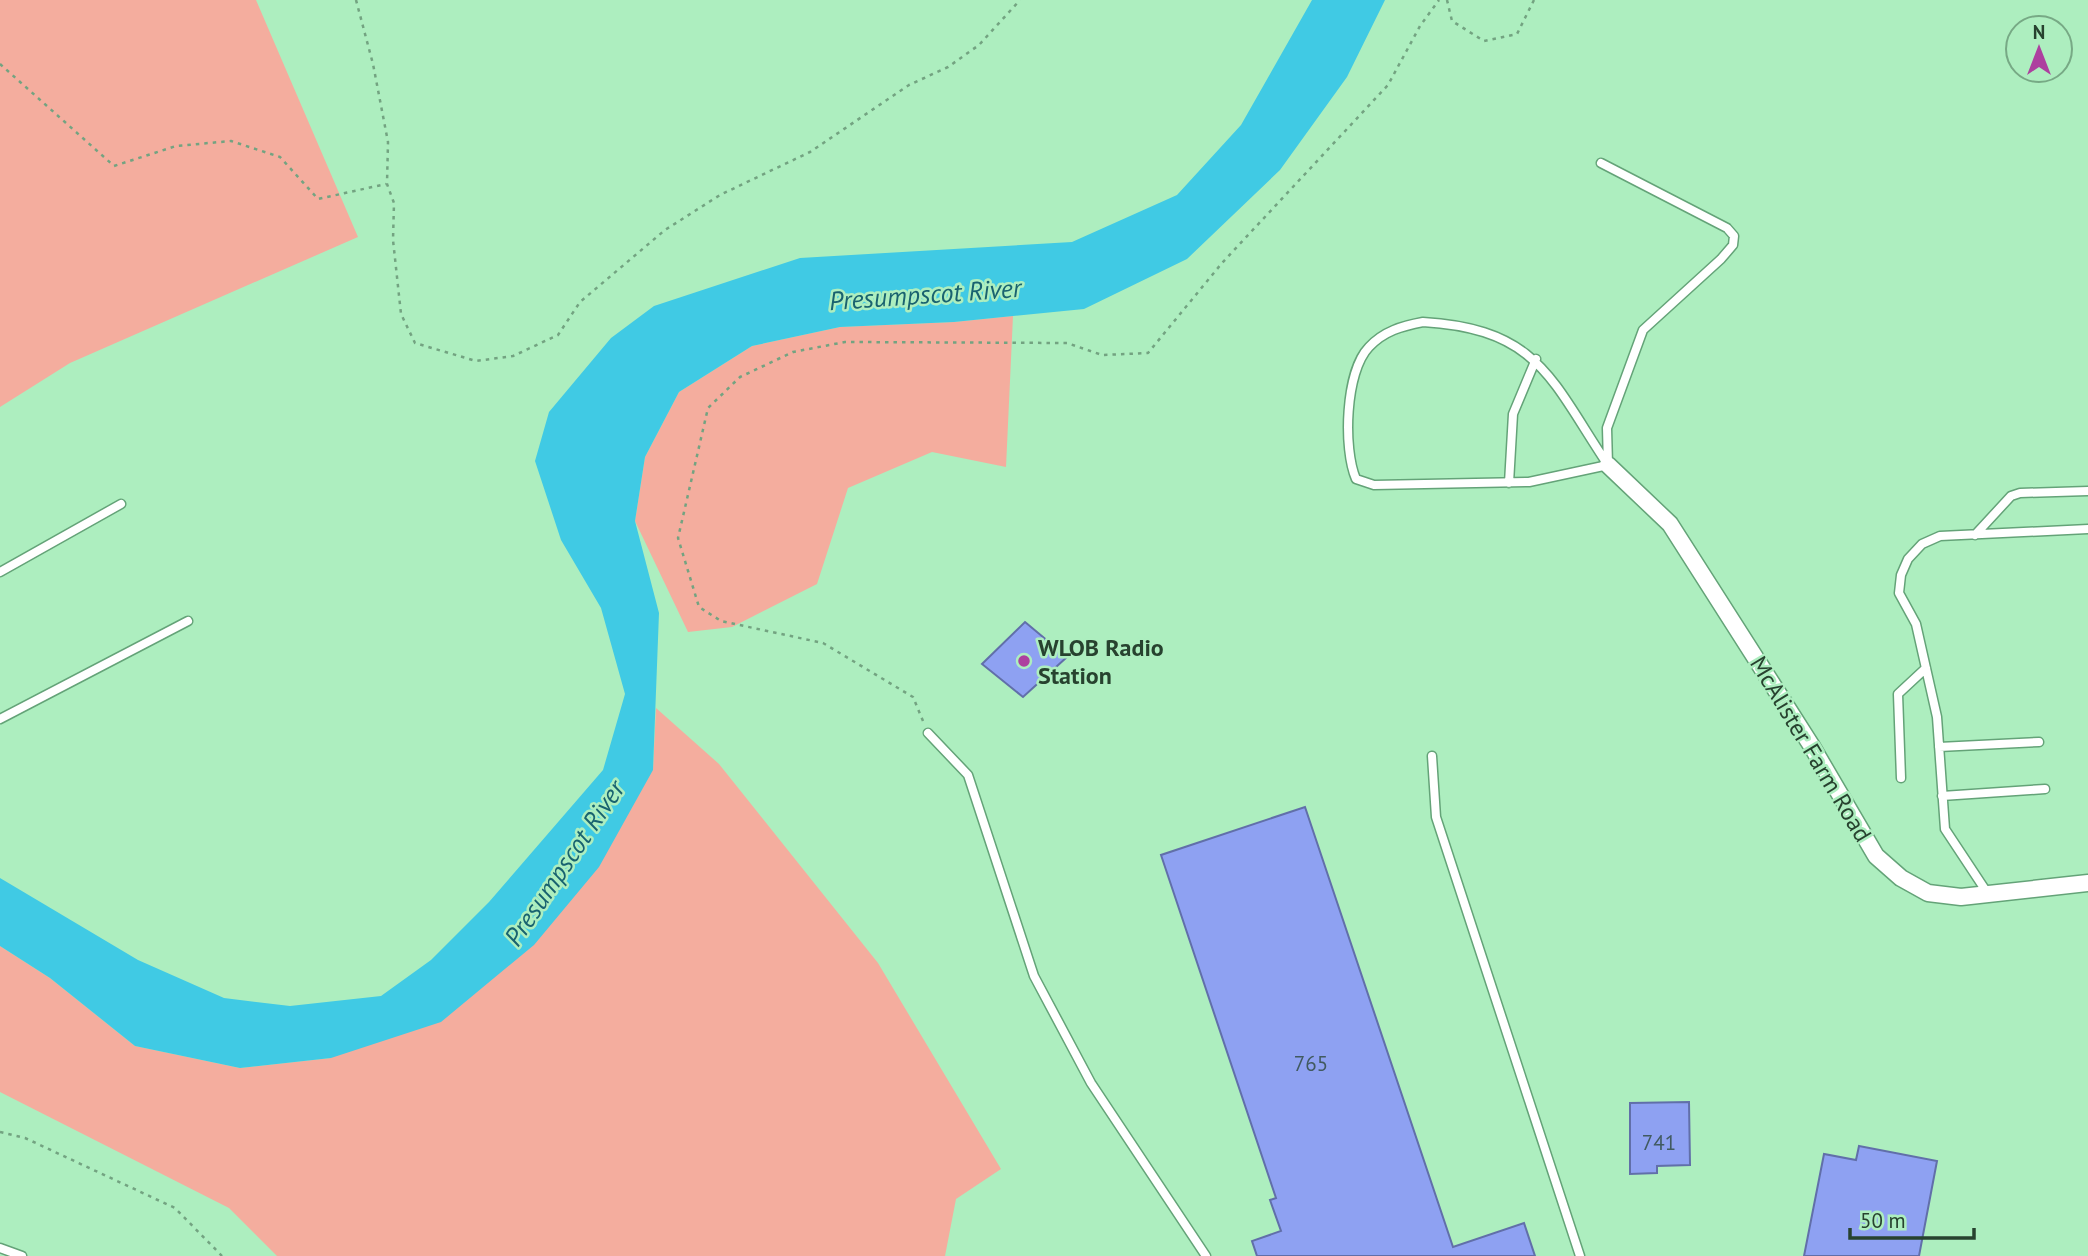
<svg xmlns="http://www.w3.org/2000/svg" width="2088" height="1256" viewBox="0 0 2088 1256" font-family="'PT Sans',sans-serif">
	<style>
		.green { fill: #f4ad9e }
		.water { fill: #40cae4 }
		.building { fill: #8ea1f2; stroke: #616fa9; stroke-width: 2 }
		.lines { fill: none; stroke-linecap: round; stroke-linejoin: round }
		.service-casing { stroke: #64a378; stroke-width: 11 }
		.minor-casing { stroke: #64a378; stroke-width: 19 }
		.path { stroke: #73a381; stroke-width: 2.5; stroke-dasharray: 3.5 5; stroke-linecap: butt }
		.service { stroke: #fff; stroke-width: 8 }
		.minor { stroke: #fff; stroke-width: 16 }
		.poi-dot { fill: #ad409f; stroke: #adeebf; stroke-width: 2.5 }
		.labels { text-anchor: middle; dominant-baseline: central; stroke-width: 5; stroke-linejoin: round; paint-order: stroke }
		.number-label { font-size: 21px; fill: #415a60 }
		.poi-label { font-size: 24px; font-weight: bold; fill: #27422f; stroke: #adeebf; text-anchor: start }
		.street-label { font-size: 24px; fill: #27422f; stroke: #adeebf }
		.water-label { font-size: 26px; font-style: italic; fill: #186270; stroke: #adeebf }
	</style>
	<rect width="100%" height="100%" fill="#adeebf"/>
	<path class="green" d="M0,0H256L358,237L70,363L0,407Z
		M1013,316L1006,467L932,452L848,488L817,584L732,627L688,632L635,521L645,457L679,392L752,346L840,327L954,322Z
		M656,708L719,764L878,963L1001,1169L956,1199L945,1256H277L229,1208L0,1092V946L50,978L135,1046L240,1068L331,1058L653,770Z"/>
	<path class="water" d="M1312,0H1385L1347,77L1280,170L1187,259L1084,309L954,322L840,327L752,346L679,392L645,457L635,521L659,613L653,770L599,867L534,945L441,1022L331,1058L240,1068L135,1046L50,978L0,946V878L138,960L224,998L290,1006L381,996L431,960L489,902L603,770L625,694L601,608L561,540L535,461L549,412L611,338L654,306L800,258L1072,242L1177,195L1241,125Z"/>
	<path class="building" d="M1025,622L1067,657L1023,697L982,664Z
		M1305,807L1453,1247L1524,1223L1535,1256H1257L1252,1241L1281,1231L1270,1200L1276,1198L1161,855Z
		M1689,1102L1690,1165L1657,1166V1173L1630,1174V1103Z
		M1859,1146L1937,1161L1919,1256H1804L1824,1154L1856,1160Z"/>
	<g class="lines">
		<defs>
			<path id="service" d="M1601,163L1727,228L1734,236L1733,245L1721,259L1643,330L1607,428L1608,465
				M1423,322C1539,329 1551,380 1608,465L1529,482L1374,485L1356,479C1343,449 1345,372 1369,347C1384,331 1402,326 1423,322Z
				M1509,483L1513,414L1536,359
				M1975,535L2011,496L2020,493L2088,491
				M0,572L121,504
				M0,719L188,621
				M928,733L968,775L1034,976L1091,1083L1206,1256
				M1939,747L2039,742
				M1432,756L1436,817L1580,1256
				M1901,778L1898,694L1926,668
				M1942,796L2045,789
				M1988,894L1945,829L1937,717L1916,624L1899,593L1901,575L1908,559L1922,544L1940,536L2088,529
				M0,1248L22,1256"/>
			<path id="minor" d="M1608,465L1670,524L1811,745L1876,856L1901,878L1928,893L1961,897L2088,883"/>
		</defs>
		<use href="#service" class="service-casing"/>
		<use href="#minor" class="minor-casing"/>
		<path class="path" d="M356,0L373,64L388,142L387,184L394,203L393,240L401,314L415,343L476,361L513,356L558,335L580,302L665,230L720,195L810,152L909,85L948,67L979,45L1020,0
			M1447,0L1452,21L1484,41L1517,34L1534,0
			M0,64L114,166L176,146L231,141L280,157L318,199L386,184
			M923,721L913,697L823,643L721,621L699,607L678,538L708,408L740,377L793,352L845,342L1067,343L1102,355L1148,353L1222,263L1388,85L1420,26L1439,0
			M0,1132L25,1138L175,1208L222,1256"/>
		<use href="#service" class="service"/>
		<use href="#minor" class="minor"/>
	</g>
	<circle class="poi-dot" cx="1024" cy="661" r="7"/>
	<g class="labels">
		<g class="number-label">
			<text x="1311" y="1063">765</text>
			<text x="1659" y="1142">741</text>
		</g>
		<g class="poi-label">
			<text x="1038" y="647">WLOB Radio<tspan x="1038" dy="28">Station</tspan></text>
		</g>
		<g class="street-label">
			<text transform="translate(1811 749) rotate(59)">McAlister Farm Road</text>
		</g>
		<g class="water-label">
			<text transform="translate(925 294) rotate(-4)">Presumpscot River</text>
			<text transform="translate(564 863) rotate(-56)">Presumpscot River</text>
		</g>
	</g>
	<g transform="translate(2039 49)"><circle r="33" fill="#adeebf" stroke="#77a985" stroke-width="2"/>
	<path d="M0-5L12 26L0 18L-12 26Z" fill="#ad409f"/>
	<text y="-10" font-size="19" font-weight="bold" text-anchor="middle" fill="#27422f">N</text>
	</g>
	<path d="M1850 1228v10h124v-10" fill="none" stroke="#27422f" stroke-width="3.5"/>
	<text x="1860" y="1228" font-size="21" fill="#27422f" stroke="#adeebf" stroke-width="5" paint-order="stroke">50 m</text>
</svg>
